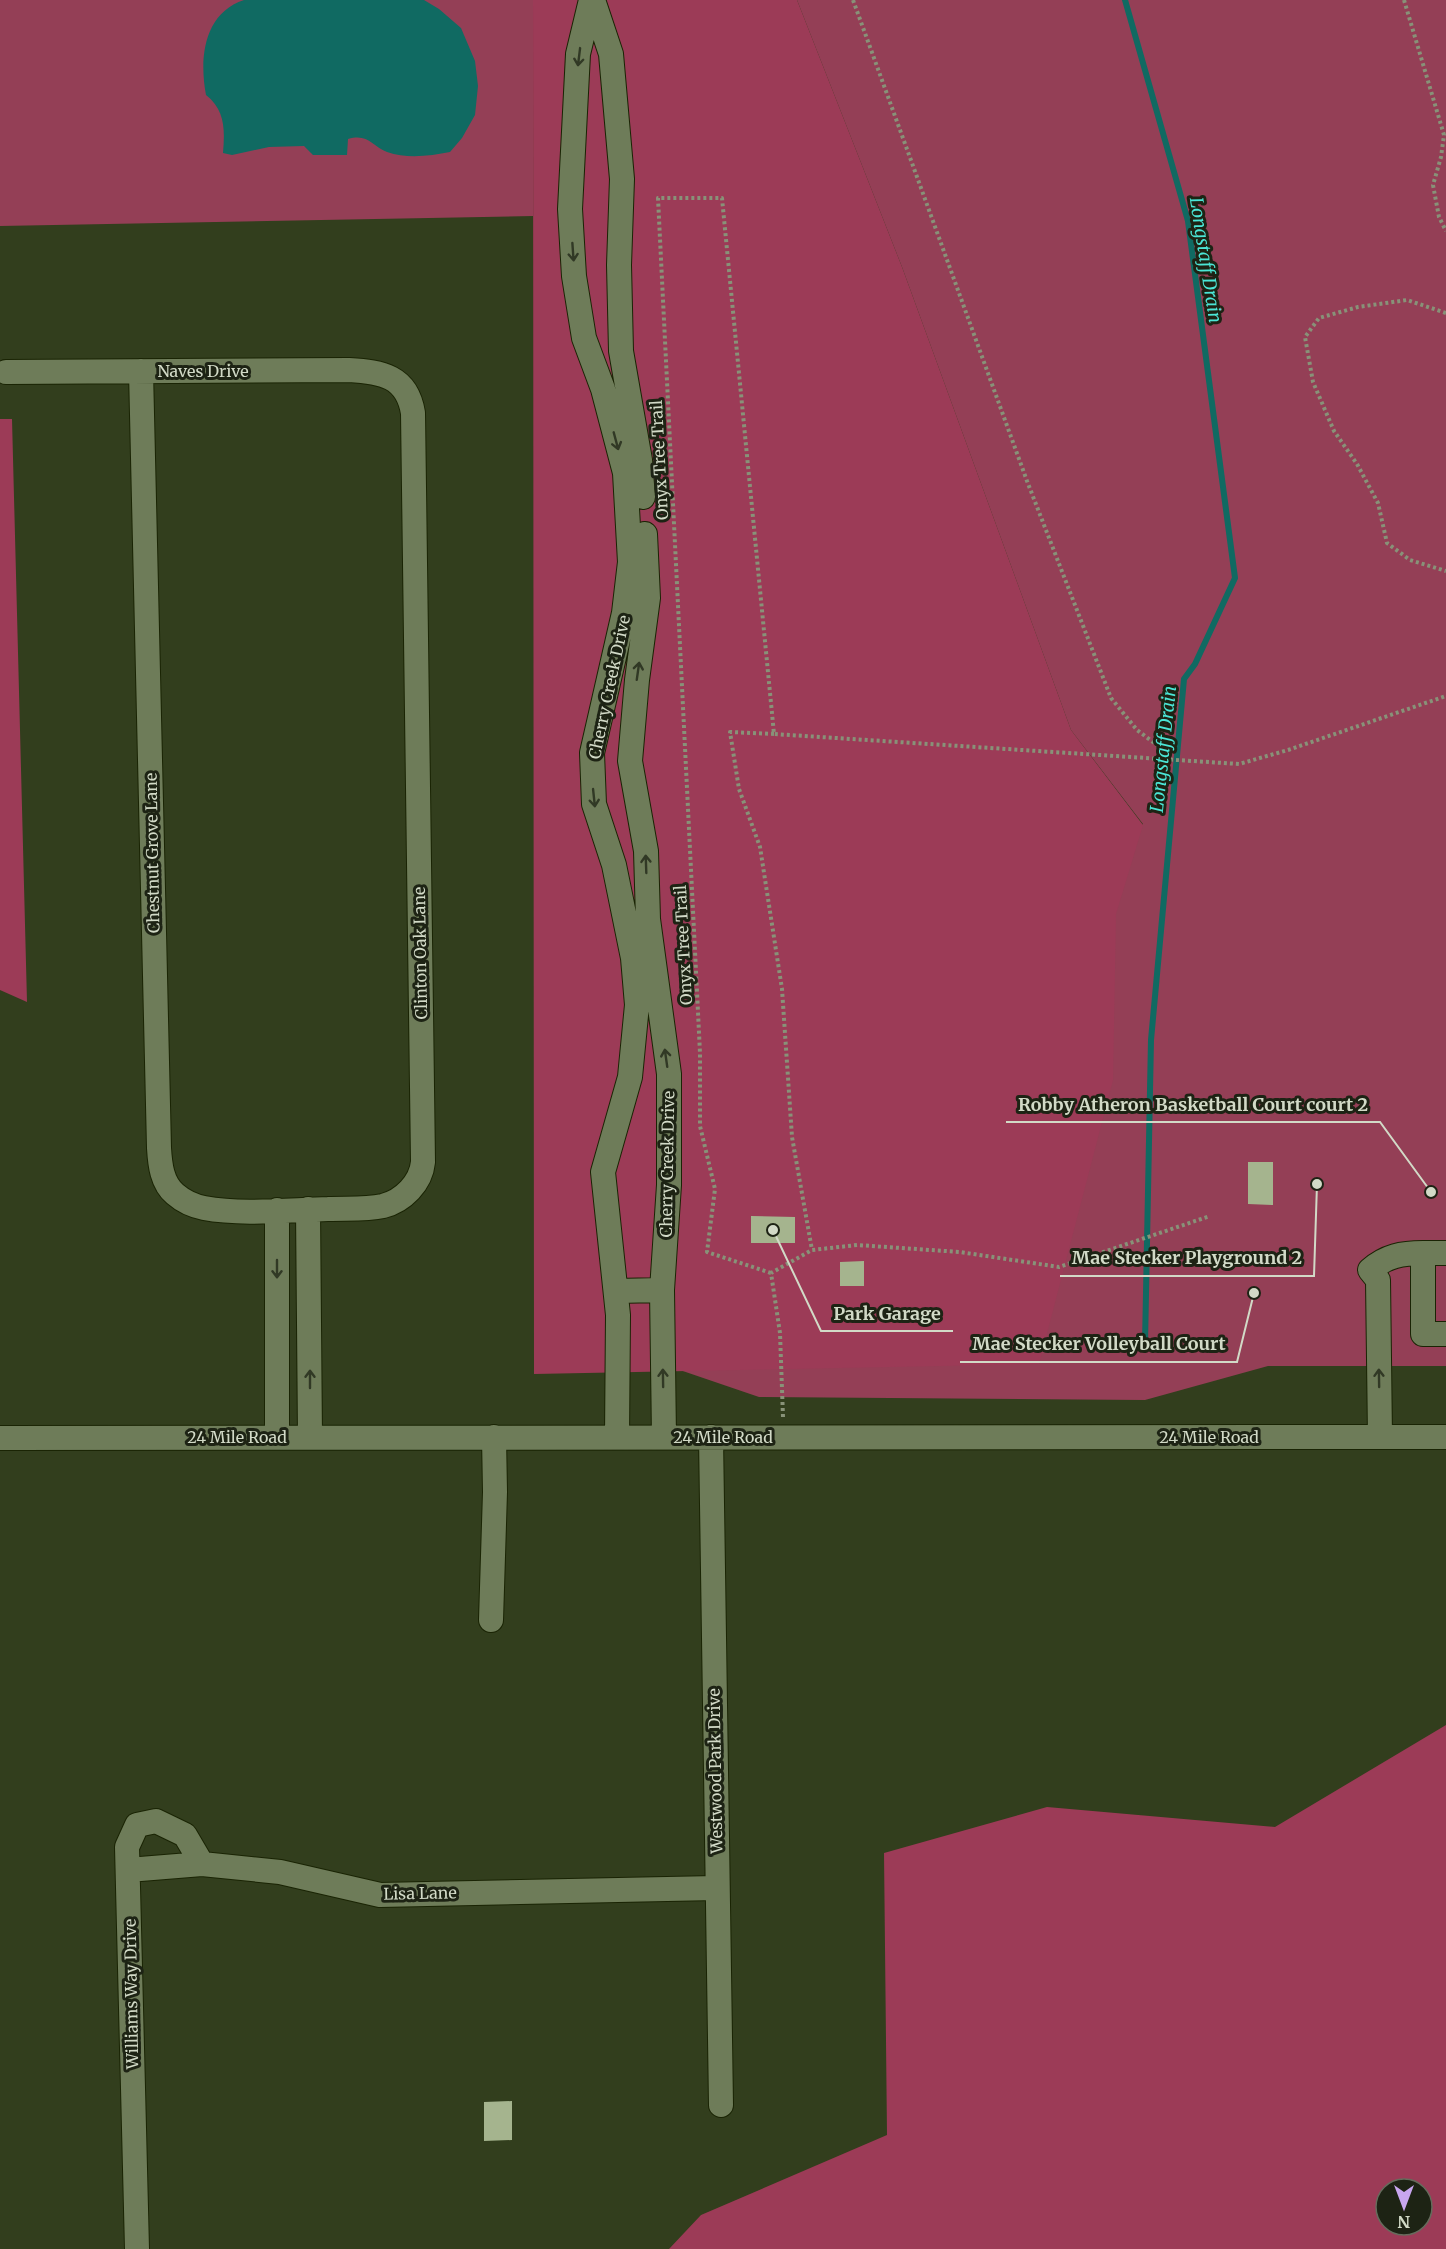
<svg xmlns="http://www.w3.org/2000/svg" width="1446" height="2249" viewBox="0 0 1446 2249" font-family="Merriweather,serif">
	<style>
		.green { fill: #943f56 }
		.forest { fill: #9c3b57; fill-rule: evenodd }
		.water { fill: #106a62 }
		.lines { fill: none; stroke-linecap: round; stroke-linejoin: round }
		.stream { stroke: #106a62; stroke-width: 6 }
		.building { fill: #a5b48e }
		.minor-casing { stroke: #1a2404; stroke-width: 26 }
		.path { stroke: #889278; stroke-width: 4; stroke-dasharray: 3 3; stroke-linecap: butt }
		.minor { stroke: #6e7c59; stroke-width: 24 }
		.oneway { stroke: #313925 }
		.labels { text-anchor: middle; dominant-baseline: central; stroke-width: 6; stroke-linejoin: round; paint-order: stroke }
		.street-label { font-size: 16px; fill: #d2dac7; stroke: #1d2314 }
		.water-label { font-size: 18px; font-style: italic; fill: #4be6d6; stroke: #1d2314 }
		.leader { fill: none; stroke: #d2dac7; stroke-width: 2 }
		.callout-dot { fill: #d2dac7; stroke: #1d2314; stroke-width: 2 }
		.callout-label { font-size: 18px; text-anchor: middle; font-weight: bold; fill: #d2dac7; stroke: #1d2314; stroke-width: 6; stroke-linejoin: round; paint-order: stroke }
	</style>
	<rect width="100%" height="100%" fill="#323e1d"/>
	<path class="green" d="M0,0H533V216L0,226Z
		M797,0H1446V1366H1268L1145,1400L759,1397L671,1367L1143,824L1071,730L902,267Z"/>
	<path class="forest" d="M533,0H797L902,267L1071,730L1143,825L1116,914L1113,1080L1039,1364L534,1374Z
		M0,419H12L27,1002L0,990Z
		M1446,1725V2249H669L701,2215L887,2135L884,1853L1047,1807L1275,1827ZM1386,2189H1422V2225H1386Z"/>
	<path class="water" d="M244,0H424L439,9L461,28L475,61L478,86L475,115L462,138L450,152C430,156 407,159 387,152C372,146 368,133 348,139L347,155H313L304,146L269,147L232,155L223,153C225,129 225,110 206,95C199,58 204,13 244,0Z"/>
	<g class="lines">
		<path class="stream" d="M1125,0L1188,221L1235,578L1195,664L1184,679L1151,1040L1145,1344"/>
	</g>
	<path class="building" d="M1248,1162H1273V1205L1248,1204Z
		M751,1216L795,1217V1243H751Z
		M864,1261V1286H840V1262Z
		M512,2101V2140L484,2141V2102Z"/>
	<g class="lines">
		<defs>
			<path id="minor" d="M591,0L578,54L570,209L574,276L584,338L603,389L625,473L630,562L624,613L592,753L594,804L614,865L633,958L637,1005L630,1077L603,1172L618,1315L617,1437
				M593,0L611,54L622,179L619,265L621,351L640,460L643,497
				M6,372L349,370C382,372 407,376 413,413L423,1162C421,1183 403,1201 383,1206C365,1210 345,1208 328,1209C288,1210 242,1215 204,1208C194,1206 183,1201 175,1194C162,1183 160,1165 159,1148L141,371
				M645,534L648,598L637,680L630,761L646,851L648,919L669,1074V1185L662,1290L664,1437
				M308,1209L310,1437
				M277,1210V1437
				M1446,1253H1423V1334H1446
				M616,1291L662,1290
				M711,1437L721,2105
				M1380,1437L1378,1280L1370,1270C1386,1256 1402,1253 1423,1253
				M0,1438L1446,1437
				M491,1620L495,1492L494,1437
				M128,1870L202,1864L280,1872L380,1895L716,1888
				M137,2249L127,1847L137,1825L156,1821L185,1835L202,1864"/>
		</defs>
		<use href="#minor" class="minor-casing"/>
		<path class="path" d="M853,0L1027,481L1111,698L1137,730L1161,748
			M1404,0L1444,135L1441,157L1433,185L1439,217L1446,231
			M1446,313L1407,300L1358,307L1319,318L1305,337L1313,382L1334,431L1357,464L1378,503L1387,543L1410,560L1446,571
			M774,734L730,732L739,789L760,847L782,989L792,1137L812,1250
			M771,1273L707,1252L715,1189L700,1126V1053L658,198H722L774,734L1239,764L1288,750L1446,696
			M783,1417L780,1333L771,1273L812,1250L857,1245L960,1252L1059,1267L1210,1216"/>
		<use href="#minor" class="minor"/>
	</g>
	<defs><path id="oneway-shaft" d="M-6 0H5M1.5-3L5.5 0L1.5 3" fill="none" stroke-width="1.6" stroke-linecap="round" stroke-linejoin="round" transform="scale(1.5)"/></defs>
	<g class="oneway">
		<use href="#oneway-shaft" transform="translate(579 57) rotate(97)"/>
		<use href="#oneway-shaft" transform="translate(573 252) rotate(86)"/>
		<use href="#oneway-shaft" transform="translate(616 441) rotate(75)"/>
		<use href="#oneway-shaft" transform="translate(638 671) rotate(-82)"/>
		<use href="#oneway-shaft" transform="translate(594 798) rotate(84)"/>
		<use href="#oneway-shaft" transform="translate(646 864) rotate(-92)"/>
		<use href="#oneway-shaft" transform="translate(666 1058) rotate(-98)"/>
		<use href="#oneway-shaft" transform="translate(277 1269) rotate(90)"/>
		<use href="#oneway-shaft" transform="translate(663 1378) rotate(-91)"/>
		<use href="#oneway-shaft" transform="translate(1379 1378) rotate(-91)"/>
		<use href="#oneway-shaft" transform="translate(310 1379) rotate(-90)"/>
	</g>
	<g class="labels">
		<g class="street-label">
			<text x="203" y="371">Naves Drive</text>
			<text transform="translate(659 460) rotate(-93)">Onyx Tree Trail</text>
			<text transform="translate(609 687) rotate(-78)">Cherry Creek Drive</text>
			<text transform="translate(152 853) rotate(-91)">Chestnut Grove Lane</text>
			<text transform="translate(683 945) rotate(-93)">Onyx Tree Trail</text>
			<text transform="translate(420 953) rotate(-91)">Clinton Oak Lane</text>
			<text transform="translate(667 1164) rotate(-89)">Cherry Creek Drive</text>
			<text x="237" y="1437">24 Mile Road</text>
			<text x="723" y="1437">24 Mile Road</text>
			<text x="1209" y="1437">24 Mile Road</text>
			<text transform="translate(715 1771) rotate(-91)">Westwood Park Drive</text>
			<text transform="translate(420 1893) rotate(-1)">Lisa Lane</text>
			<text transform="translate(131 1994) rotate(-91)">Williams Way Drive</text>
		</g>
		<g class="water-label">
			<text transform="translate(1206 260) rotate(81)">Longstaff Drain</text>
			<text transform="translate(1163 749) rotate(-84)">Longstaff Drain</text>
		</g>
	</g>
	<path class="leader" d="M1431 1192L1380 1122H1006M1317 1184L1314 1276H1060M773 1230L821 1331H953M1254 1293L1237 1362H960"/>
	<g class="callout-dot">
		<circle cx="1431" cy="1192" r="6"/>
		<circle cx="1317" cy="1184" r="6"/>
		<circle cx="773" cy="1230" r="6"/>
		<circle cx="1254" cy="1293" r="6"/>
	</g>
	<g class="callout-label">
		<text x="1193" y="1111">Robby Atheron Basketball Court court 2</text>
		<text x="1187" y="1264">Mae Stecker Playground 2</text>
		<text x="887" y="1320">Park Garage</text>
		<text x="1099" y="1350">Mae Stecker Volleyball Court</text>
	</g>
	<g transform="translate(1404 2207) rotate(180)"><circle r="28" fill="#1d2314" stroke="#656c5c" stroke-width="1.5"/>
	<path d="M0-4.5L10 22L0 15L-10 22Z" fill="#c8a6ef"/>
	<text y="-9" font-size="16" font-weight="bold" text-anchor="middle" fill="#d2dac7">N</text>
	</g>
</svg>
